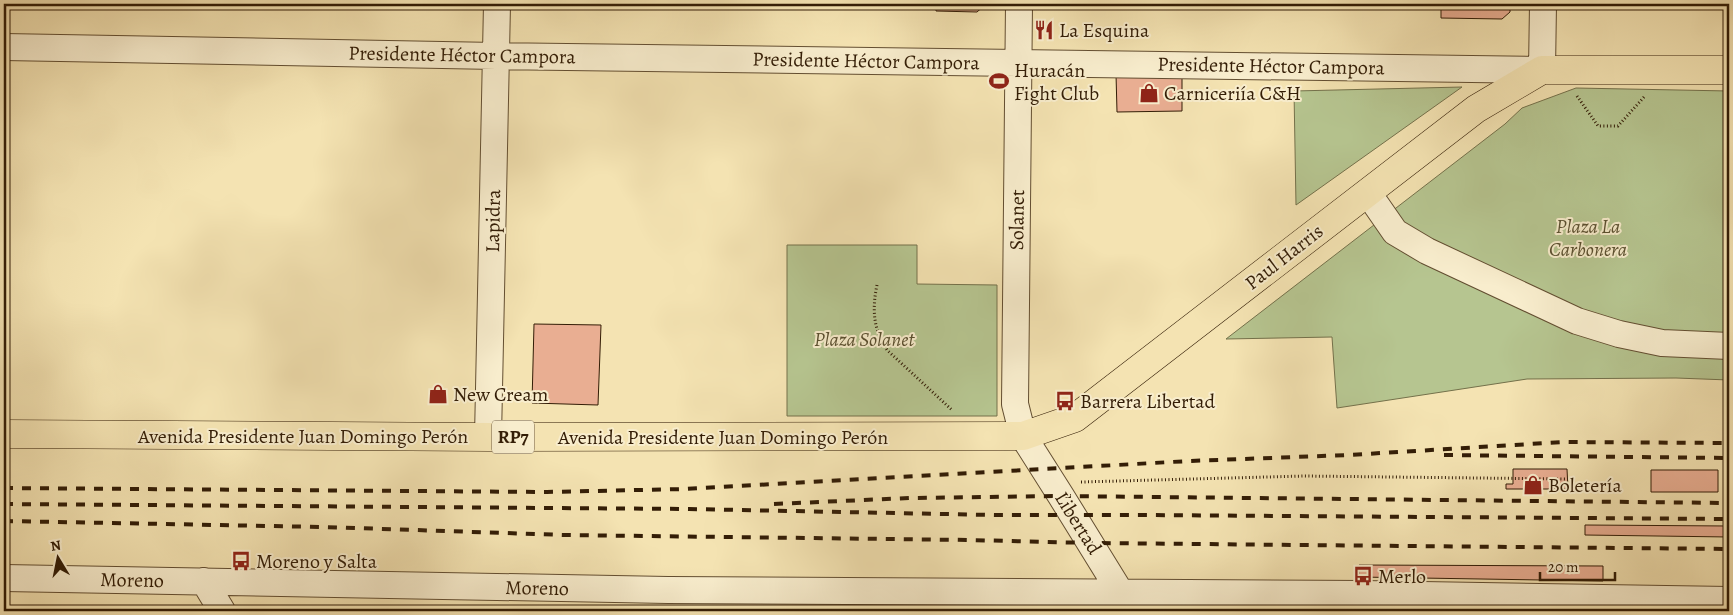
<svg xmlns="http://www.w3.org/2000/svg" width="1733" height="615" viewBox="0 0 1733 615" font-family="Alegreya,serif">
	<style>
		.green { fill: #b6c590; stroke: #74714b }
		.building { fill: #e9ae92; stroke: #331d06 }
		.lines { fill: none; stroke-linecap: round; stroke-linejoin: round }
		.minor-casing { stroke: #634e31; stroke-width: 28 }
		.major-casing { stroke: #331d06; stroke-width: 29 }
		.path { stroke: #331d06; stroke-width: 3; stroke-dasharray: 1 2.5; stroke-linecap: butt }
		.minor { stroke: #f8edcd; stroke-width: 26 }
		.major { stroke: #f4e3b2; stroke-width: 28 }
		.rail { stroke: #331d06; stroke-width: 4; stroke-dasharray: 9 9; stroke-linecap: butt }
		.labels { text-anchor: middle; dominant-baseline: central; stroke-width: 4; stroke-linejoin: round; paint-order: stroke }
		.shield { fill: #f8edcd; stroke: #6e5b42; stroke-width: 1 }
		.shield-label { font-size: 19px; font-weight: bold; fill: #331d06 }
		.poi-label { font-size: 20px; fill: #331d06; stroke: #f8edcd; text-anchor: start }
		.street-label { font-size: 20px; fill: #331d06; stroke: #f8edcd }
		.park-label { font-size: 20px; font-style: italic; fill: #5a4f2f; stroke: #f8edcd }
	</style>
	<rect width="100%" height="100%" fill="#f4e3b2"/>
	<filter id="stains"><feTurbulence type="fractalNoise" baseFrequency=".004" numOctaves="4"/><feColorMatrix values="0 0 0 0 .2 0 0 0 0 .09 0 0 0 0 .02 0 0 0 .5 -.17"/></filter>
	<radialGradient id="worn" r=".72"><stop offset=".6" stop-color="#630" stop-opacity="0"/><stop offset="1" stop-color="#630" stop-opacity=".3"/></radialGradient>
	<path class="green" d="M1462,87L1296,205L1294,91Z
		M1576,88L1729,91V380L1676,378L1527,379L1337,408L1332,337L1226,339L1505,124L1522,108Z
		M787,245H917V284L997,285V416H787Z"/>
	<path class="building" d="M936,4H986L977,12L936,11Z
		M1441,4H1510V12L1502,19L1441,18Z
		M1182,73V111L1117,112L1116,74Z
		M534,324L601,325L598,405L532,403Z
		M1513,469H1567L1568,489H1506V484H1513Z
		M1651,470H1718V492H1651Z
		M1585,525L1729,526V537L1585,535Z
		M1359,565L1603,566V581L1359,577Z"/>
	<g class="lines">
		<defs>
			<path id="minor" d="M1019,4L1015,404L1023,436L1061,496L1132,611
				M4,47L496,56L1542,70L1543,4
				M1368,193L1395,232L1427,251L1577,321L1619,334L1662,343L1729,346
				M488,437L497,4
				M4,578L668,590L1363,594L1729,600
				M204,581L222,611"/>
			<path id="major" d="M4,434L488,437L1023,436L1075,418L1476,109L1542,70H1729"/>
		</defs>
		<use href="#minor" class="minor-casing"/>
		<use href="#major" class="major-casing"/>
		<path class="path" d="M1577,96L1598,126H1618L1645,96
			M877,285C872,309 873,329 887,350L952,410
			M1081,482L1304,476L1567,479"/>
		<use href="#minor" class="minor"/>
		<use href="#major" class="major"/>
		<path class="rail" d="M1444,455L1729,458
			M4,488L547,492L685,489L1189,461L1349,455L1563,442L1729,443
			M4,504L689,509L995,515H1140L1729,519
			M774,504L909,498L1061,496L1729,503
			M4,521L324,527L565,535L969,540L1090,543L1729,549"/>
	</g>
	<defs>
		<symbol id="restaurant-bare" viewBox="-9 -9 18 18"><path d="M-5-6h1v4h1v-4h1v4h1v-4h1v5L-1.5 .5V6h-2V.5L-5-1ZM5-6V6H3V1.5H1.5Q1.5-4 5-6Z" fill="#8f2418" stroke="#f8edcd" stroke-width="2.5" paint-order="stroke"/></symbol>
		<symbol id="stadium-bare" viewBox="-9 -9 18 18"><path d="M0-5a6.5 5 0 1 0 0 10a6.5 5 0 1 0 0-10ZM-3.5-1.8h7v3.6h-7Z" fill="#8f2418" stroke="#f8edcd" stroke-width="2.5" paint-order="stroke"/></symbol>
		<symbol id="shop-bare" viewBox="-9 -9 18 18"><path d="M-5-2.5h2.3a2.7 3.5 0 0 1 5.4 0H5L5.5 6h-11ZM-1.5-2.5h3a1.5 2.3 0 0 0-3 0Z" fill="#8f2418" stroke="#f8edcd" stroke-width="2.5" paint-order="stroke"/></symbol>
		<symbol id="bus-bare" viewBox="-9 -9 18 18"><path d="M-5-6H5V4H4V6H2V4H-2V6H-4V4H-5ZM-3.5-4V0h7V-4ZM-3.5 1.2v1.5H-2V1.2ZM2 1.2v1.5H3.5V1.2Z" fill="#8f2418" stroke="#f8edcd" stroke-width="2.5" paint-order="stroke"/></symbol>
	</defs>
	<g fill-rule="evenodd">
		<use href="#restaurant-bare" x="1030" y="16" width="28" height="28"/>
		<use href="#stadium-bare" x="985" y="67" width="28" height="28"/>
		<use href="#shop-bare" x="1135" y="79" width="28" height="28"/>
		<use href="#shop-bare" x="424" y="380" width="28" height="28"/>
		<use href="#bus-bare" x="1051" y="387" width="28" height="28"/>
		<use href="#shop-bare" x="1519" y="471" width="28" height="28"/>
		<use href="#bus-bare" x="227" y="547" width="28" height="28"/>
		<use href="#bus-bare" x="1349" y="562" width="28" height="28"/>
	</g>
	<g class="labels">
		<rect class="shield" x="492" y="420.5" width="42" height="33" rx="4"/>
		<g class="shield-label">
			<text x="513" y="437">RP7</text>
		</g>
		<g class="poi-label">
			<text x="1059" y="30">La Esquina</text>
			<text x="1014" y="70">Huracán<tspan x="1014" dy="23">Fight Club</tspan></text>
			<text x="1164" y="93">Carniceriía C&amp;H</text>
			<text x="453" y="394">New Cream</text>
			<text x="1080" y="401">Barrera Libertad</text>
			<text x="1548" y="485">Boletería</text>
			<text x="256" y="561">Moreno y Salta</text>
			<text x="1378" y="576">Merlo</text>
		</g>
		<g class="street-label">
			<text transform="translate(462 55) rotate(1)">Presidente Héctor Campora</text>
			<text transform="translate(866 61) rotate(1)">Presidente Héctor Campora</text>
			<text transform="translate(1271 66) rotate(1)">Presidente Héctor Campora</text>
			<text transform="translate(1017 220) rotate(-89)">Solanet</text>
			<text transform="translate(493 221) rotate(-89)">Lapidra</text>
			<text transform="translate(1284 257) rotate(-38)">Paul Harris</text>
			<text x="303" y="436">Avenida Presidente Juan Domingo Perón</text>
			<text x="723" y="437">Avenida Presidente Juan Domingo Perón</text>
			<text transform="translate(1078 523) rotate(58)">Libertad</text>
			<text transform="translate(132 580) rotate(1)">Moreno</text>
			<text transform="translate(537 588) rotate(1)">Moreno</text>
		</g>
		<g class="park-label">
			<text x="1588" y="226">Plaza La<tspan x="1588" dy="23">Carbonera</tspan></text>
			<text x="864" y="339">Plaza Solanet</text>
		</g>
	</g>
	<rect width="1733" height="615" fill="none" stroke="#f4e3b2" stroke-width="20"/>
	<rect x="5" y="5" width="1723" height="605" fill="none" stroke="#331d06" stroke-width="2.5"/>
	<rect x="10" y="10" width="1713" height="595" fill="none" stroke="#331d06"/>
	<g transform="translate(58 558) rotate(350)" stroke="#f8edcd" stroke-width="4" paint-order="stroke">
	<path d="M0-4L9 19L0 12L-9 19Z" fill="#331d06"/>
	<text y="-8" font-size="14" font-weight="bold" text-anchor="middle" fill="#331d06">N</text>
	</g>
	<path d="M1540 572v8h75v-8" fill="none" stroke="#331d06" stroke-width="2.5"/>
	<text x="1548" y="572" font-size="15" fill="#331d06" stroke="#f8edcd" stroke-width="4" paint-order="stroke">20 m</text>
	<rect width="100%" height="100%" filter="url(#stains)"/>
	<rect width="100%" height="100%" fill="url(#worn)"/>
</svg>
